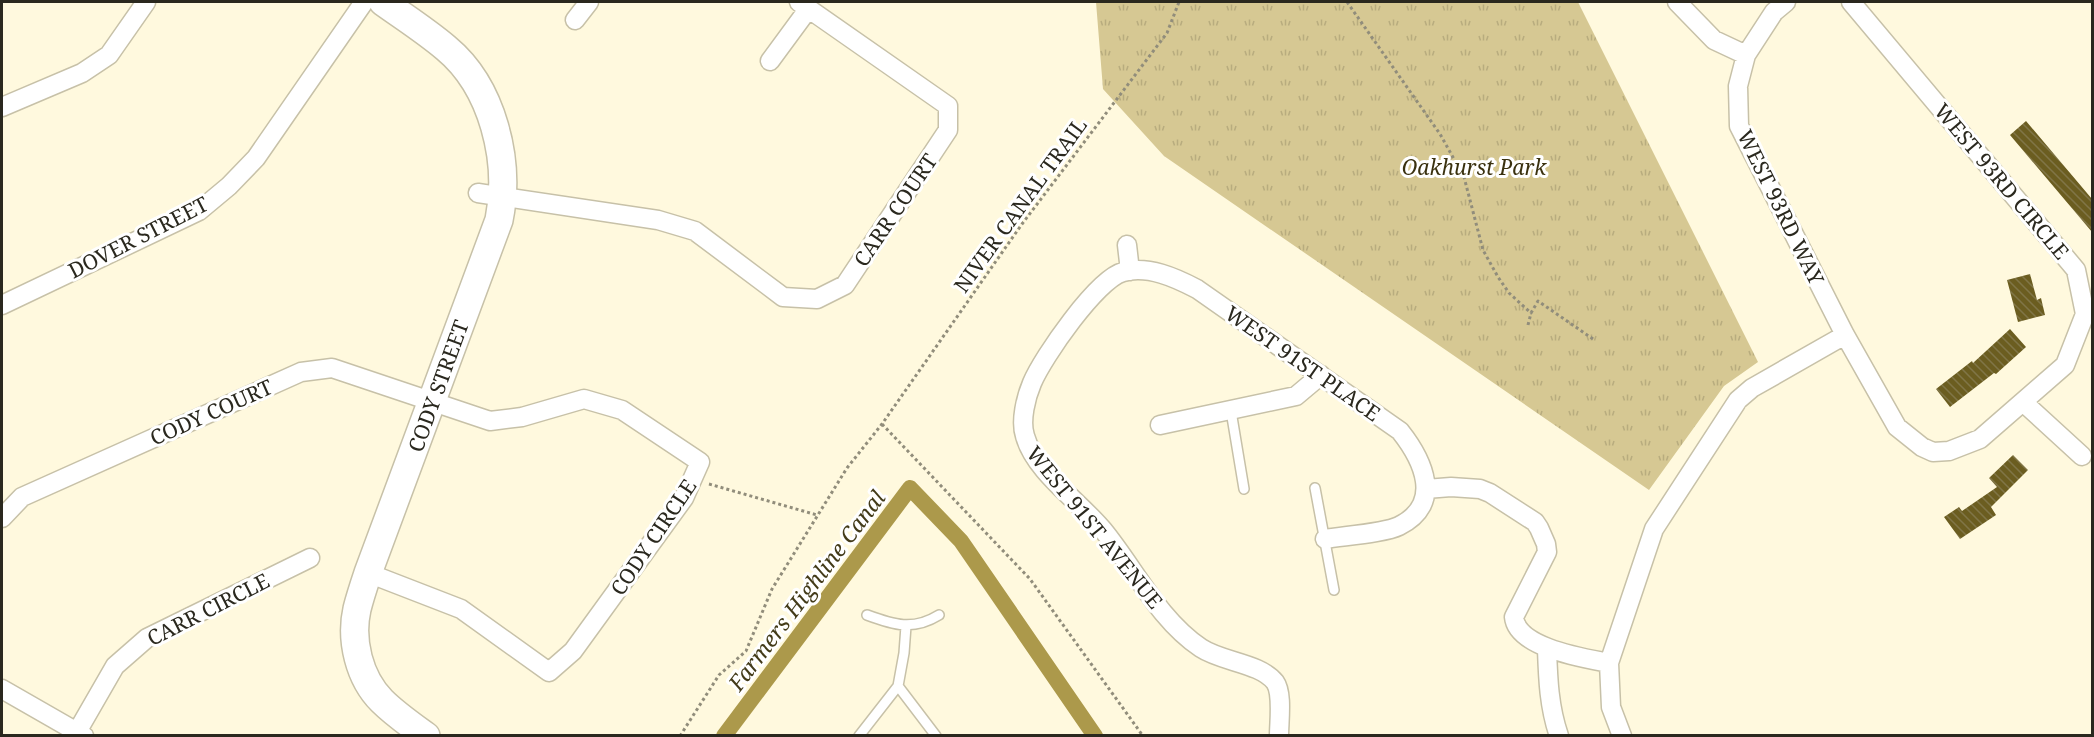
<svg xmlns="http://www.w3.org/2000/svg" width="2094" height="737" viewBox="0 0 2094 737" font-family="'Noto Serif',serif">
	<style>
		.grass { fill: url(#grass-tufts) }
		.lines { fill: none; stroke-linecap: round; stroke-linejoin: round }
		.canal { stroke: #ac994b; stroke-width: 16 }
		.building { fill: url(#building-back-hatch) }
		.lane-casing { stroke: #c7c1a8; stroke-width: 12 }
		.street-casing { stroke: #c7c1a8; stroke-width: 21 }
		.secondary-casing { stroke: #c7c1a8; stroke-width: 30 }
		.path { stroke: #918d7b; stroke-width: 3; stroke-dasharray: 3 3; stroke-linecap: butt }
		.lane { stroke: #fff; stroke-width: 9 }
		.street { stroke: #fff; stroke-width: 18 }
		.secondary { stroke: #fff; stroke-width: 27 }
		.labels { text-anchor: middle; dominant-baseline: central; stroke-width: 6; stroke-linejoin: round; paint-order: stroke }
		.park-label { font-size: 21px; font-style: italic; fill: #3a310f; stroke: #fff }
		.street-label { font-size: 21px; fill: #2a281e; stroke: #fff }
		.water-label { font-size: 22px; font-style: italic; fill: #433b19; stroke: #fff }
	</style>
	<defs>
		<pattern id="grass-tufts" width="24" height="20" patternUnits="userSpaceOnUse" patternTransform="scale(1.5)"><rect width="24" height="20" fill="#d6c893"/><path d="M3 7l-1-3M5 7V3M7 7l1-3M15 17l-1-3M17 17v-4M19 17l1-3" fill="none" stroke="#b8ac7e"/></pattern>
		<pattern id="building-back-hatch" width="6" height="6" patternUnits="userSpaceOnUse" patternTransform="scale(1.5)"><rect width="6" height="6" fill="#6b5d20"/><path d="M-1 5l2 2M0 0l6 6M5-1l2 2" fill="none" stroke="#807547"/></pattern>
	</defs>
	<rect width="100%" height="100%" fill="#fff9de"/>
	<path class="grass" d="M1096,2H1578L1758,362L1724,386L1649,490L1164,156L1103,89Z"/>
	<g class="lines">
		<path class="canal" d="M724,736L910,488L961,541L1095,736"/>
	</g>
	<path class="building" d="M2026,121L2092,199V232L2010,135Z
		M2030,274L2037,300L2041,298L2045,315L2018,322L2007,280Z
		M2010,329L2026,347L1996,374L1994,373L1950,407L1936,389L1972,361L1973,363Z
		M2013,455L2028,470L1991,507L1996,515L1960,539L1944,517L1959,507L1962,511L1997,487L1989,478Z"/>
	<g class="lines">
		<defs>
			<path id="lane" d="M1231,411L1244,489
				M1315,488L1334,590
				M867,615C894,625 913,631 939,615
				M898,686L936,736
				M859,736L898,686L904,653L906,626"/>
			<path id="street" d="M1677,2L1714,40L1746,55
				M1786,2L1774,12L1746,55L1738,86L1739,126L1845,335L1897,427L1922,447L1933,452L1949,451L1980,439L2065,365L2085,314L2076,270L1851,2
				M575,20L589,2
				M770,61L809,8
				M2,107L82,73L109,55L146,2
				M478,193L658,220L695,231L783,297L817,299L845,285L948,130V106L799,2
				M1127,245L1130,271
				M2,305L199,211L229,186L256,158L364,2
				M2023,402L2082,456
				M1160,425L1296,396L1321,375
				M1426,489L1451,487L1480,489L1490,493L1535,522L1539,528L1546,544L1547,552L1514,617C1517,648 1584,658 1609,663
				M2,518L22,497L301,372L332,368L490,421L522,417L584,399L622,410L700,462L684,498L573,651L549,672L461,609L368,573
				M1547,649C1548,679 1549,707 1559,736
				M2,689L84,736
				M77,732L115,666L147,638L310,558
				M1279,736C1279,721 1283,693 1275,682C1260,663 1222,662 1201,648C1158,619 1135,569 1103,530C1079,501 1035,472 1025,436C1020,421 1026,397 1032,383C1043,357 1097,279 1123,272C1148,265 1176,278 1197,289L1400,431C1423,460 1444,504 1399,526C1385,533 1342,536 1325,539
				M1622,736L1611,707L1609,663L1654,529L1738,400L1752,388L1845,335"/>
			<path id="secondary" d="M383,2C404,17 426,31 446,48C493,87 511,161 499,220L368,573C364,585 360,597 357,609C350,640 359,678 382,701C395,714 411,725 426,736"/>
		</defs>
		<use href="#lane" class="lane-casing"/>
		<use href="#street" class="street-casing"/>
		<use href="#secondary" class="secondary-casing"/>
		<path class="path" d="M1347,2L1440,134L1464,177L1483,250L1498,277L1509,293L1531,313L1538,301L1593,339
			M1528,325L1531,313
			M882,424L1030,579L1143,736
			M709,484L817,515
			M680,736L719,675L746,651L772,589L847,468L882,424L1022,224L1167,33L1179,2"/>
		<use href="#lane" class="lane"/>
		<use href="#street" class="street"/>
		<use href="#secondary" class="secondary"/>
	</g>
	<g class="labels">
		<g class="park-label">
			<text x="1474" y="167">Oakhurst Park</text>
		</g>
		<g class="street-label">
			<text transform="translate(2002 181) rotate(50)">WEST 93RD CIRCLE</text>
			<text transform="translate(1020 205) rotate(-54)">NIVER CANAL TRAIL</text>
			<text transform="translate(1781 207) rotate(64)">WEST 93RD WAY</text>
			<text transform="translate(895 210) rotate(-56)">CARR COURT</text>
			<text transform="translate(138 237) rotate(-27)">DOVER STREET</text>
			<text transform="translate(1303 363) rotate(35)">WEST 91ST PLACE</text>
			<text transform="translate(438 386) rotate(-70)">CODY STREET</text>
			<text transform="translate(211 412) rotate(-24)">CODY COURT</text>
			<text transform="translate(1095 527) rotate(51)">WEST 91ST AVENUE</text>
			<text transform="translate(653 537) rotate(-56)">CODY CIRCLE</text>
			<text transform="translate(208 609) rotate(-27)">CARR CIRCLE</text>
		</g>
		<g class="water-label">
			<text transform="translate(806 590) rotate(-53)">Farmers Highline Canal</text>
		</g>
	</g>
	<rect width="2094" height="737" fill="none" stroke="#2a281e" stroke-width="6"/>
</svg>
